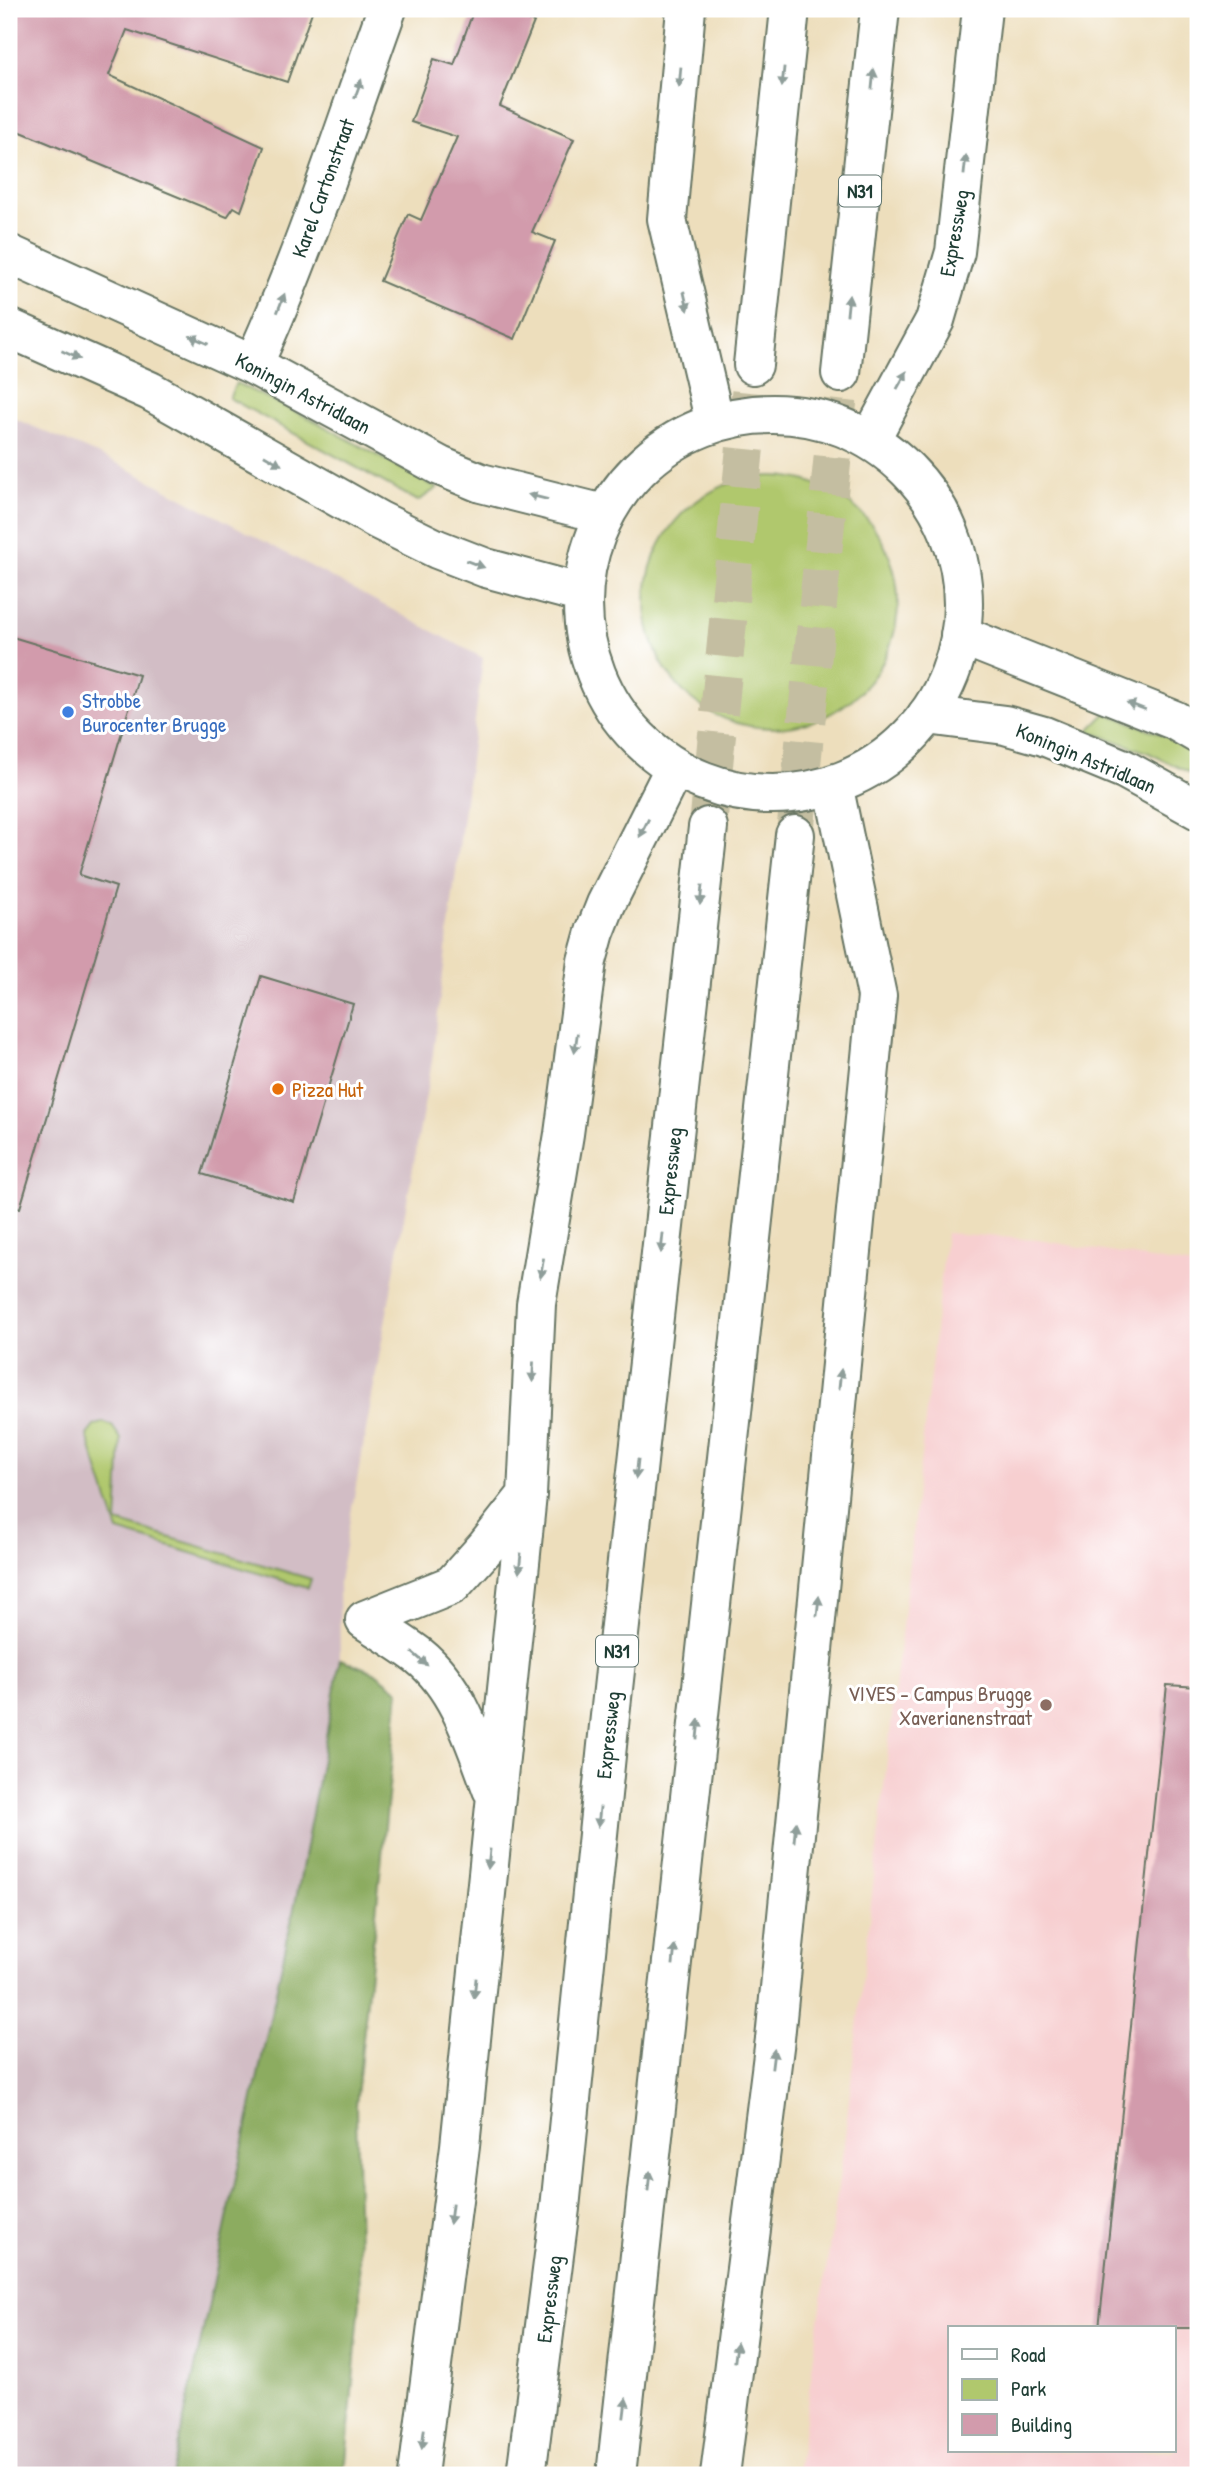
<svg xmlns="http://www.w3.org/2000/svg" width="1207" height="2484" viewBox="0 0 1207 2484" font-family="'Patrick Hand',sans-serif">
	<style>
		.built { fill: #f7cfd0; fill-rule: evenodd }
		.industrial { fill: #d2bdc5 }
		.green { fill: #b0c86d; stroke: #688250; stroke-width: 2 }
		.forest { fill: #8cac60; stroke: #56744a; stroke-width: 2 }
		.building { fill: #d29bac }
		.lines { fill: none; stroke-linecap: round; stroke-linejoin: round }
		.highway-tunnel { stroke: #c4bea1; stroke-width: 38; stroke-dasharray: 38 19; stroke-linecap: butt }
		.minor-casing { stroke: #677564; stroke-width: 42 }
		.major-casing { stroke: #677564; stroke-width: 42 }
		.highway-casing { stroke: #677564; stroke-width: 42 }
		.minor { stroke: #fff; stroke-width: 38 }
		.major { stroke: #fff; stroke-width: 38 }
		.highway { stroke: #fff; stroke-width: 38 }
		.oneway { fill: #8f9e9a }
		.shop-dot { fill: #3f7fe0; stroke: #fff; stroke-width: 2.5 }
		.food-dot { fill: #e8710a; stroke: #fff; stroke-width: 2.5 }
		.education-dot { fill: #8d6e63; stroke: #fff; stroke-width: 2.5 }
		.labels { text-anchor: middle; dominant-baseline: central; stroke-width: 6; stroke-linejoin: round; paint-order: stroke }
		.shield { fill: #fff; stroke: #627771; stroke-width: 2 }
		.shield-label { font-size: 19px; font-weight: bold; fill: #1f3d34 }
		.street-label { font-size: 21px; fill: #1f3d34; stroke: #fff }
		.shop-label { font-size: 21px; fill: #366cbe; stroke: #fff; text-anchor: start }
		.food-label { font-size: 21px; fill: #c56008; stroke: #fff; text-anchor: start }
		.education-label { font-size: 21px; fill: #785e54; stroke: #fff; text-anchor: end }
	</style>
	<rect width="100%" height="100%" fill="#fff"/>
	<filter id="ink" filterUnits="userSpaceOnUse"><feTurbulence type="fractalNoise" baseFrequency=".0143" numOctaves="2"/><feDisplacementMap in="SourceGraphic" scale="14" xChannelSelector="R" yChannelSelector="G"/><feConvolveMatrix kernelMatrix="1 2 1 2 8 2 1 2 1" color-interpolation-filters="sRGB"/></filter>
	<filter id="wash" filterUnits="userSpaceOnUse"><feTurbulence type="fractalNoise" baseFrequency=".00686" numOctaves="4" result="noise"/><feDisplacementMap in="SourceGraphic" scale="28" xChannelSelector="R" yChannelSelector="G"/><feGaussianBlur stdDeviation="1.57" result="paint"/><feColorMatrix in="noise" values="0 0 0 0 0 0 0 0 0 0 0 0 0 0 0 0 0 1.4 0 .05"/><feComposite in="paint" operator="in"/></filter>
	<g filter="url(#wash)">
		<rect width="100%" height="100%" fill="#eddebc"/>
		<path class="built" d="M946,1233L1039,1240L1198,1267V2475H797L844,2144ZM950,2328H1174V2451H950Z"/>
		<path class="industrial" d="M9,416L115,462L483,658L432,1061L339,1581L340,1659L299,1885L171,2475H9Z"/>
		<path class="green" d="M236,383L315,421L437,488L418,501L229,398Z
			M646 602a126 126 0 1 1 252 0a126 126 0 1 1-252 0Z
			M1106,713L1159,733L1198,751V777L1149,753L1088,731Z
			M103,1422L112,1426L121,1439L117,1522L311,1579L308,1588L118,1531L87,1435L94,1426Z"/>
		<path class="forest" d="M340,1659L374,1672L399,1691L356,2106L360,2301L346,2462L339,2475H172L299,1885Z"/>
		<g id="blocks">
			<path class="building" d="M9,9H313L287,82L127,30L109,75L264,147L241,211L234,207L227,217L9,127Z
				M474,9H496L534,22L500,106L574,139L532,232L555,241L515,339L380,281L408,214L421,220L457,137L411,122L434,59L454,65Z
				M9,636L139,675L79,875L116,887L20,1208L9,1206Z
				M261,976L353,1004L294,1202L202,1174Z
				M1167,1685L1198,1687V2328H1099Z"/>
		</g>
	</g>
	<g filter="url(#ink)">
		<use href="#blocks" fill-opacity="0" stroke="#677564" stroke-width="2"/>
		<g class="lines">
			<path class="highway-tunnel" d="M708,827L753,365
				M795,835L841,373"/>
			<defs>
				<path id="minor" d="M686,9L667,219L715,423
					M9,254L253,365L440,466L481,483L604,514
					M9,328L150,391L378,520L437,549L486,568L583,594
					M253,365C306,250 344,128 387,9
					M583 604a190 190 0 1 1 380 0a190 190 0 1 1-380 0Z
					M870,440L935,320L955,252L982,9
					M365,1620C383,1632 402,1643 419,1656C459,1688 475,1744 492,1789
					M365,1620L452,1585L486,1547L527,1495
					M418,2475L460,2146L527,1495L536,1304L564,1134L587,961L595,932L606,904L675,767
					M720,2475L775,2039L877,996L833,784"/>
				<path id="major" d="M960,635L1174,720L1198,734
					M927,715L1005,725L1044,736L1124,769L1198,810"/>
				<path id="highway" d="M753,365L790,9
					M841,373L880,9
					M526,2475L560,2208L610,1716L708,827
					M616,2475L795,835"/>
			</defs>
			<use href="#minor" class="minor-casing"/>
			<use href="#major" class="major-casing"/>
			<use href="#highway" class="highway-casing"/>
			<use href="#minor" class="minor"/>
			<use href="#major" class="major"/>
			<use href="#highway" class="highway"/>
		</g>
		<defs><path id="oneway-solid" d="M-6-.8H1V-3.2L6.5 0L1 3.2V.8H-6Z" transform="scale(1.75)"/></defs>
		<g class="oneway">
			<use href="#oneway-solid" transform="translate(680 77) rotate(95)"/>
			<use href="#oneway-solid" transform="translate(783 77) rotate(96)"/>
			<use href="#oneway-solid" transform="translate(873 79) rotate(-84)"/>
			<use href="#oneway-solid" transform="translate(358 89) rotate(-70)"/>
			<use href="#oneway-solid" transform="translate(965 165) rotate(-84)"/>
			<use href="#oneway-solid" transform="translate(686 301) rotate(77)"/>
			<use href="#oneway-solid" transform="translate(281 303) rotate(-69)"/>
			<use href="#oneway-solid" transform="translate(848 305) rotate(-84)"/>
			<use href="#oneway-solid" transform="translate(199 340) rotate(-156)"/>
			<use href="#oneway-solid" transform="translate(71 355) rotate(24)"/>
			<use href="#oneway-solid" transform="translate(902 380) rotate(-61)"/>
			<use href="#oneway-solid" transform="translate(273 460) rotate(30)"/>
			<use href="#oneway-solid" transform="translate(538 497) rotate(-166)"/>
			<use href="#oneway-solid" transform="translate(475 564) rotate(21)"/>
			<use href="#oneway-solid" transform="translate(1136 706) rotate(-159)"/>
			<use href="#oneway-solid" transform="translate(644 828) rotate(117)"/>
			<use href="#oneway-solid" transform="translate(701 895) rotate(96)"/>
			<use href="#oneway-solid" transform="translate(576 1043) rotate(98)"/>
			<use href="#oneway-solid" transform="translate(662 1243) rotate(96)"/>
			<use href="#oneway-solid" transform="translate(542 1268) rotate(99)"/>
			<use href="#oneway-solid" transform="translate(533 1372) rotate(93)"/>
			<use href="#oneway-solid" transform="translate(840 1379) rotate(-84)"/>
			<use href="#oneway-solid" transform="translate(637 1469) rotate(96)"/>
			<use href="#oneway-solid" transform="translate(520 1563) rotate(96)"/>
			<use href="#oneway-solid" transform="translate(818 1606) rotate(-84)"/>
			<use href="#oneway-solid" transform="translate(420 1659) rotate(41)"/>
			<use href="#oneway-solid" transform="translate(698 1729) rotate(-84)"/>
			<use href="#oneway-solid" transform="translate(599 1817) rotate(96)"/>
			<use href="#oneway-solid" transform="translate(795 1832) rotate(-84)"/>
			<use href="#oneway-solid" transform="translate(489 1859) rotate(96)"/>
			<use href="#oneway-solid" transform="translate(674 1955) rotate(-84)"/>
			<use href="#oneway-solid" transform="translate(475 1988) rotate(96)"/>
			<use href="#oneway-solid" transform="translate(773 2059) rotate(-83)"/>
			<use href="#oneway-solid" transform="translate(649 2181) rotate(-84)"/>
			<use href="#oneway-solid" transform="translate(451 2214) rotate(97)"/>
			<use href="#oneway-solid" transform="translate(736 2352) rotate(-83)"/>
			<use href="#oneway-solid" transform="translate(625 2408) rotate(-83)"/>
			<use href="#oneway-solid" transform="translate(423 2439) rotate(97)"/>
		</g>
	</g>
	<circle class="shop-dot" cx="68" cy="712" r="7"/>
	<circle class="food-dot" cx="278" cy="1089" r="7"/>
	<circle class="education-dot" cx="1046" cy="1705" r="7"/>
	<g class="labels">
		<g class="shield">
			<rect x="839" y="175.5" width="42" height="31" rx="5"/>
			<rect x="596" y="1635.5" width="42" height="31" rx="5"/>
		</g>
		<g class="shield-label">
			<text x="860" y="191">N31</text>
			<text x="617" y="1651">N31</text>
		</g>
		<g class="street-label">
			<text transform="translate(323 188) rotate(-70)">Karel Cartonstraat</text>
			<text transform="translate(954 233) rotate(-80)">Expressweg</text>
			<text transform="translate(303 393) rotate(28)">Koningin Astridlaan</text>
			<text transform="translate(1086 758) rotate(23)">Koningin Astridlaan</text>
			<text transform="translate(670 1171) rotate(-84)">Expressweg</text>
			<text transform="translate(608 1735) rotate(-84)">Expressweg</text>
			<text transform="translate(549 2299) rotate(-83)">Expressweg</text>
		</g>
		<g class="shop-label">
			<text x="82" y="700">Strobbe<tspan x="82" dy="24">Burocenter Brugge</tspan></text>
		</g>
		<g class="food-label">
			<text x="292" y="1089">Pizza Hut</text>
		</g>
		<g class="education-label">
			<text x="1032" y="1693">VIVES - Campus Brugge<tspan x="1032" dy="24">Xaverianenstraat</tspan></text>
		</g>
	</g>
	<rect width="1207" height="2484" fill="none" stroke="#fff" stroke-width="35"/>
	<rect x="948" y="2326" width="228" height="126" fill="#ffffff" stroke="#a5b1ae" stroke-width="2"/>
	<rect x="962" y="2349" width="35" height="10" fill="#ffffff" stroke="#a5b1ae" stroke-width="2"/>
	<text x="1011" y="2362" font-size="21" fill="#1f3d34">Road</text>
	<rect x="962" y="2379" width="35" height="21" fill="#b0c86d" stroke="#a5b1ae" stroke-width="2"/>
	<text x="1011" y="2396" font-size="21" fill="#1f3d34">Park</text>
	<rect x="962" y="2414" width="35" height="21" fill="#d29bac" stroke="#a5b1ae" stroke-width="2"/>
	<text x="1011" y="2432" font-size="21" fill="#1f3d34">Building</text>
</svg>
